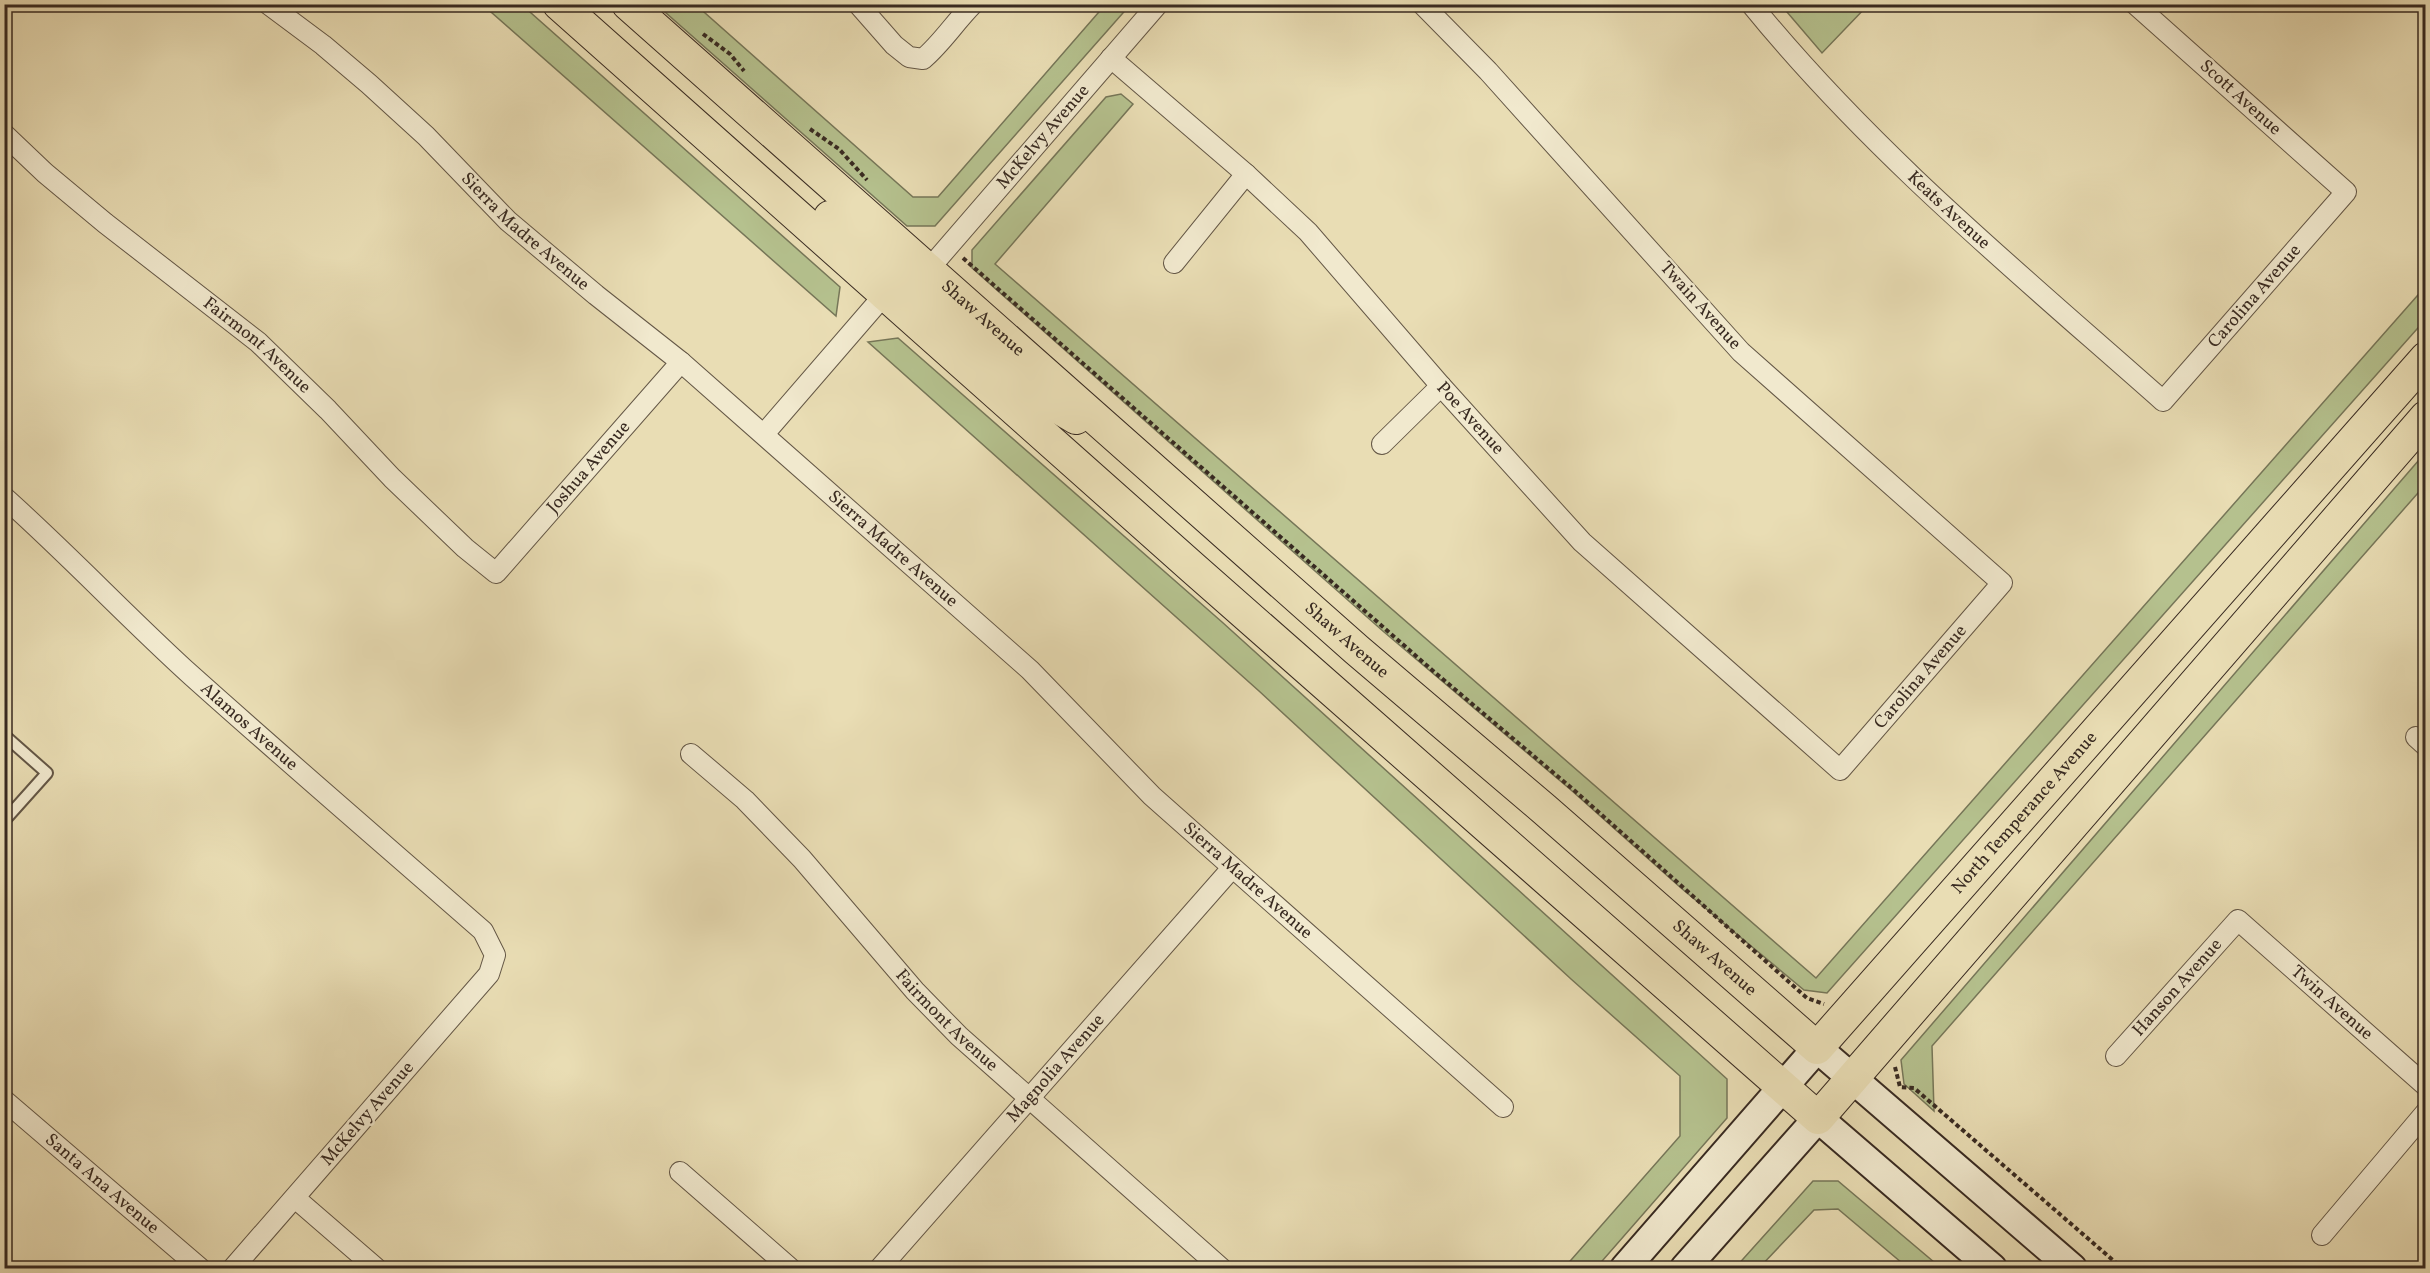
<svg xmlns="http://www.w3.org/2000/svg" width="2430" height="1273" viewBox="0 0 2430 1273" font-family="Vollkorn,serif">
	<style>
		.green { fill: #b5c18e; stroke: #767658; stroke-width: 1.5 }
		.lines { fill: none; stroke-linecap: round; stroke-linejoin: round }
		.service-casing { stroke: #645746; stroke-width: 14 }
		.minor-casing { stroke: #645746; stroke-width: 22 }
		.secondary-casing { stroke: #382a21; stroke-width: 32 }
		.primary-casing { stroke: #382a21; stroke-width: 34 }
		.path { stroke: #382a21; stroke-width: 4; stroke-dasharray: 4.5 3; stroke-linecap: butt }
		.service { stroke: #f1e9ce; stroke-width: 10 }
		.minor { stroke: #f1e9ce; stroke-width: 20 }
		.secondary { stroke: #f1e9ce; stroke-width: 28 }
		.primary { stroke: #e9ddb4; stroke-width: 32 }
		.labels { text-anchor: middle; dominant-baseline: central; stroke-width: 5; stroke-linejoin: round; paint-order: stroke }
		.street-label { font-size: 18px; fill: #382a21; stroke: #f1e9ce }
	</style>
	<rect width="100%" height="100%" fill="#e9ddb4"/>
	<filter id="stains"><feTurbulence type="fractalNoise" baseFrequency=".00333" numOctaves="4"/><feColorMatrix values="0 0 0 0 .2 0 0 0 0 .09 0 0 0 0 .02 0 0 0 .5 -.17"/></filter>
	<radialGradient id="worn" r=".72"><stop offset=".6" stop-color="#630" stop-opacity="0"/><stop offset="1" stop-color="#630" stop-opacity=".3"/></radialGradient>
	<path class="green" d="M483,5H522L840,287L836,316Z
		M657,5H696L913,197H938L1105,5H1130L935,226H907Z
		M1781,5H1868L1822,53Z
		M1121,94L1133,104L995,264L1816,978L2425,287V320L1827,993L1804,990L1681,888L1571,790L1384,632L972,268V250L1106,97Z
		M898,338L1222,622L1727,1079V1118L1596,1268H1564L1680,1136V1076L1571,979L1259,691L868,342Z
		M2425,453V485L1932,1046L1934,1111L1904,1084L1901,1060Z
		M1813,1181H1838L1941,1268H1908L1838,1209L1814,1210L1759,1268H1735Z"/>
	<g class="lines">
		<defs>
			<path id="service" d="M4,735L47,773L4,821"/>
			<g id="minor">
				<path id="s1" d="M268,4L323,45L369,84L426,136L508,221L596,295L681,362L1030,670L1152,796L1503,1107"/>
				<path d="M858,4L894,45L909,57L923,59C942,43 955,22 973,4"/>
				<path id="s2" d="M1751,4C1872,153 2021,275 2163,401L2346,192L2135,4"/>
				<path id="s3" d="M1111,58L1246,174L1308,232L1441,386L1582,542L1840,770L2002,583L1741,352L1488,71L1422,4"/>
				<path id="s4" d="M4,134L45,173L105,223L258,342L328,410L392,478L465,548L496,573L681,362"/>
				<path d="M1174,263L1246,174"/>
				<path id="s5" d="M928,270L1158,4"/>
				<path d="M764,434L885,294"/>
				<path d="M1382,444L1441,386"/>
				<path id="s6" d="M4,497C69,555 128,618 192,676C288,762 386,846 483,931L495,955L489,974L233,1268"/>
				<path d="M2416,737L2426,746"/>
				<path id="s7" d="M691,754L745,800L802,859L915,991L959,1036L1221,1268"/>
				<path id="s8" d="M2116,1056L2238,920L2426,1086"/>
				<path id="s9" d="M4,1100L200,1268"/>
				<path d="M680,1172L790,1268"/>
				<path d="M295,1198L376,1268"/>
				<path d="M2322,1235L2426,1112"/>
				<path id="s10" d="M880,1268L1232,868"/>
			</g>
			<path id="secondary" d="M1625,1268L1817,1048L2072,1268
				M1685,1268L1818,1118L1992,1268"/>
			<g id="primary">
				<path d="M559,4L1193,568L1818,1118L2426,417"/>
				<path id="s11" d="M628,4L1357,650L1544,809L1817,1048L2426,358"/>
				<path d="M830,217L890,269L900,274L919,276L928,270"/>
				<path d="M885,294C902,291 916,294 931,303L1039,396L1076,418"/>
			</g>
		</defs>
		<use href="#service" class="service-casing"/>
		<use href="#minor" class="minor-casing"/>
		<use href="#secondary" class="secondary-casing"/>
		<use href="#primary" class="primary-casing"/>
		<path class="path" d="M703,34L730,54L744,71
			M810,129L839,149L867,180
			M963,258L1432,670L1575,791L1807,998L1824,1004
			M1895,1067L1900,1087L1914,1088L2122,1268"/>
		<use href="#service" class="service"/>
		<use href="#minor" class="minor"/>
		<use href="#secondary" class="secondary"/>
		<use href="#primary" class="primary"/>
	</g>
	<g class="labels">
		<g class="street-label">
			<text transform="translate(2240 98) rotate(42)">Scott Avenue</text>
			<text stroke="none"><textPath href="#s5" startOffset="176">McKelvy Avenue</textPath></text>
			<text stroke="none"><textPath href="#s2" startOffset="286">Keats Avenue</textPath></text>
			<text stroke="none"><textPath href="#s1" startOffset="344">Sierra Madre Avenue</textPath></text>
			<text stroke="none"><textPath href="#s2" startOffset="712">Carolina Avenue</textPath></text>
			<text transform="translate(1700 306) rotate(48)">Twain Avenue</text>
			<text stroke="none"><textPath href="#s11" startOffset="474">Shaw Avenue</textPath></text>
			<text stroke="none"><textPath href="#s4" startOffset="330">Fairmont Avenue</textPath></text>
			<text stroke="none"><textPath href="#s3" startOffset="510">Poe Avenue</textPath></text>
			<text stroke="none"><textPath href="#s4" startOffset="801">Joshua Avenue</textPath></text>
			<text stroke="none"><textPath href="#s1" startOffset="830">Sierra Madre Avenue</textPath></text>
			<text stroke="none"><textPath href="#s11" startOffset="960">Shaw Avenue</textPath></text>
			<text stroke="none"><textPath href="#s3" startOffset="1144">Carolina Avenue</textPath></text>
			<text stroke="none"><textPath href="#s6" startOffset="336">Alamos Avenue</textPath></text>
			<text stroke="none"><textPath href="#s11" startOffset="1896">North Temperance Avenue</textPath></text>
			<text stroke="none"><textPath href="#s1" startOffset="1316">Sierra Madre Avenue</textPath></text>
			<text stroke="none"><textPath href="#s11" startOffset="1446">Shaw Avenue</textPath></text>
			<text stroke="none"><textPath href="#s8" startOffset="92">Hanson Avenue</textPath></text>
			<text stroke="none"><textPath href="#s8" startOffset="308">Twin Avenue</textPath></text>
			<text stroke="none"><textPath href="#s7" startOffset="370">Fairmont Avenue</textPath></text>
			<text stroke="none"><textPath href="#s10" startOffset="266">Magnolia Avenue</textPath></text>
			<text transform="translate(368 1114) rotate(-49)">McKelvy Avenue</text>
			<text stroke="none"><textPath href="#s9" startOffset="129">Santa Ana Avenue</textPath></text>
		</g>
	</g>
	<rect width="2430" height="1273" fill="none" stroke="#e9ddb4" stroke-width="24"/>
	<rect x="6" y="6" width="2418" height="1261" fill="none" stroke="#382a21" stroke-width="3"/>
	<rect x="12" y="12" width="2406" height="1249" fill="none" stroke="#382a21" stroke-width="1.5"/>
	<rect width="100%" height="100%" filter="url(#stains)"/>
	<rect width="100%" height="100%" fill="url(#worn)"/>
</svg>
